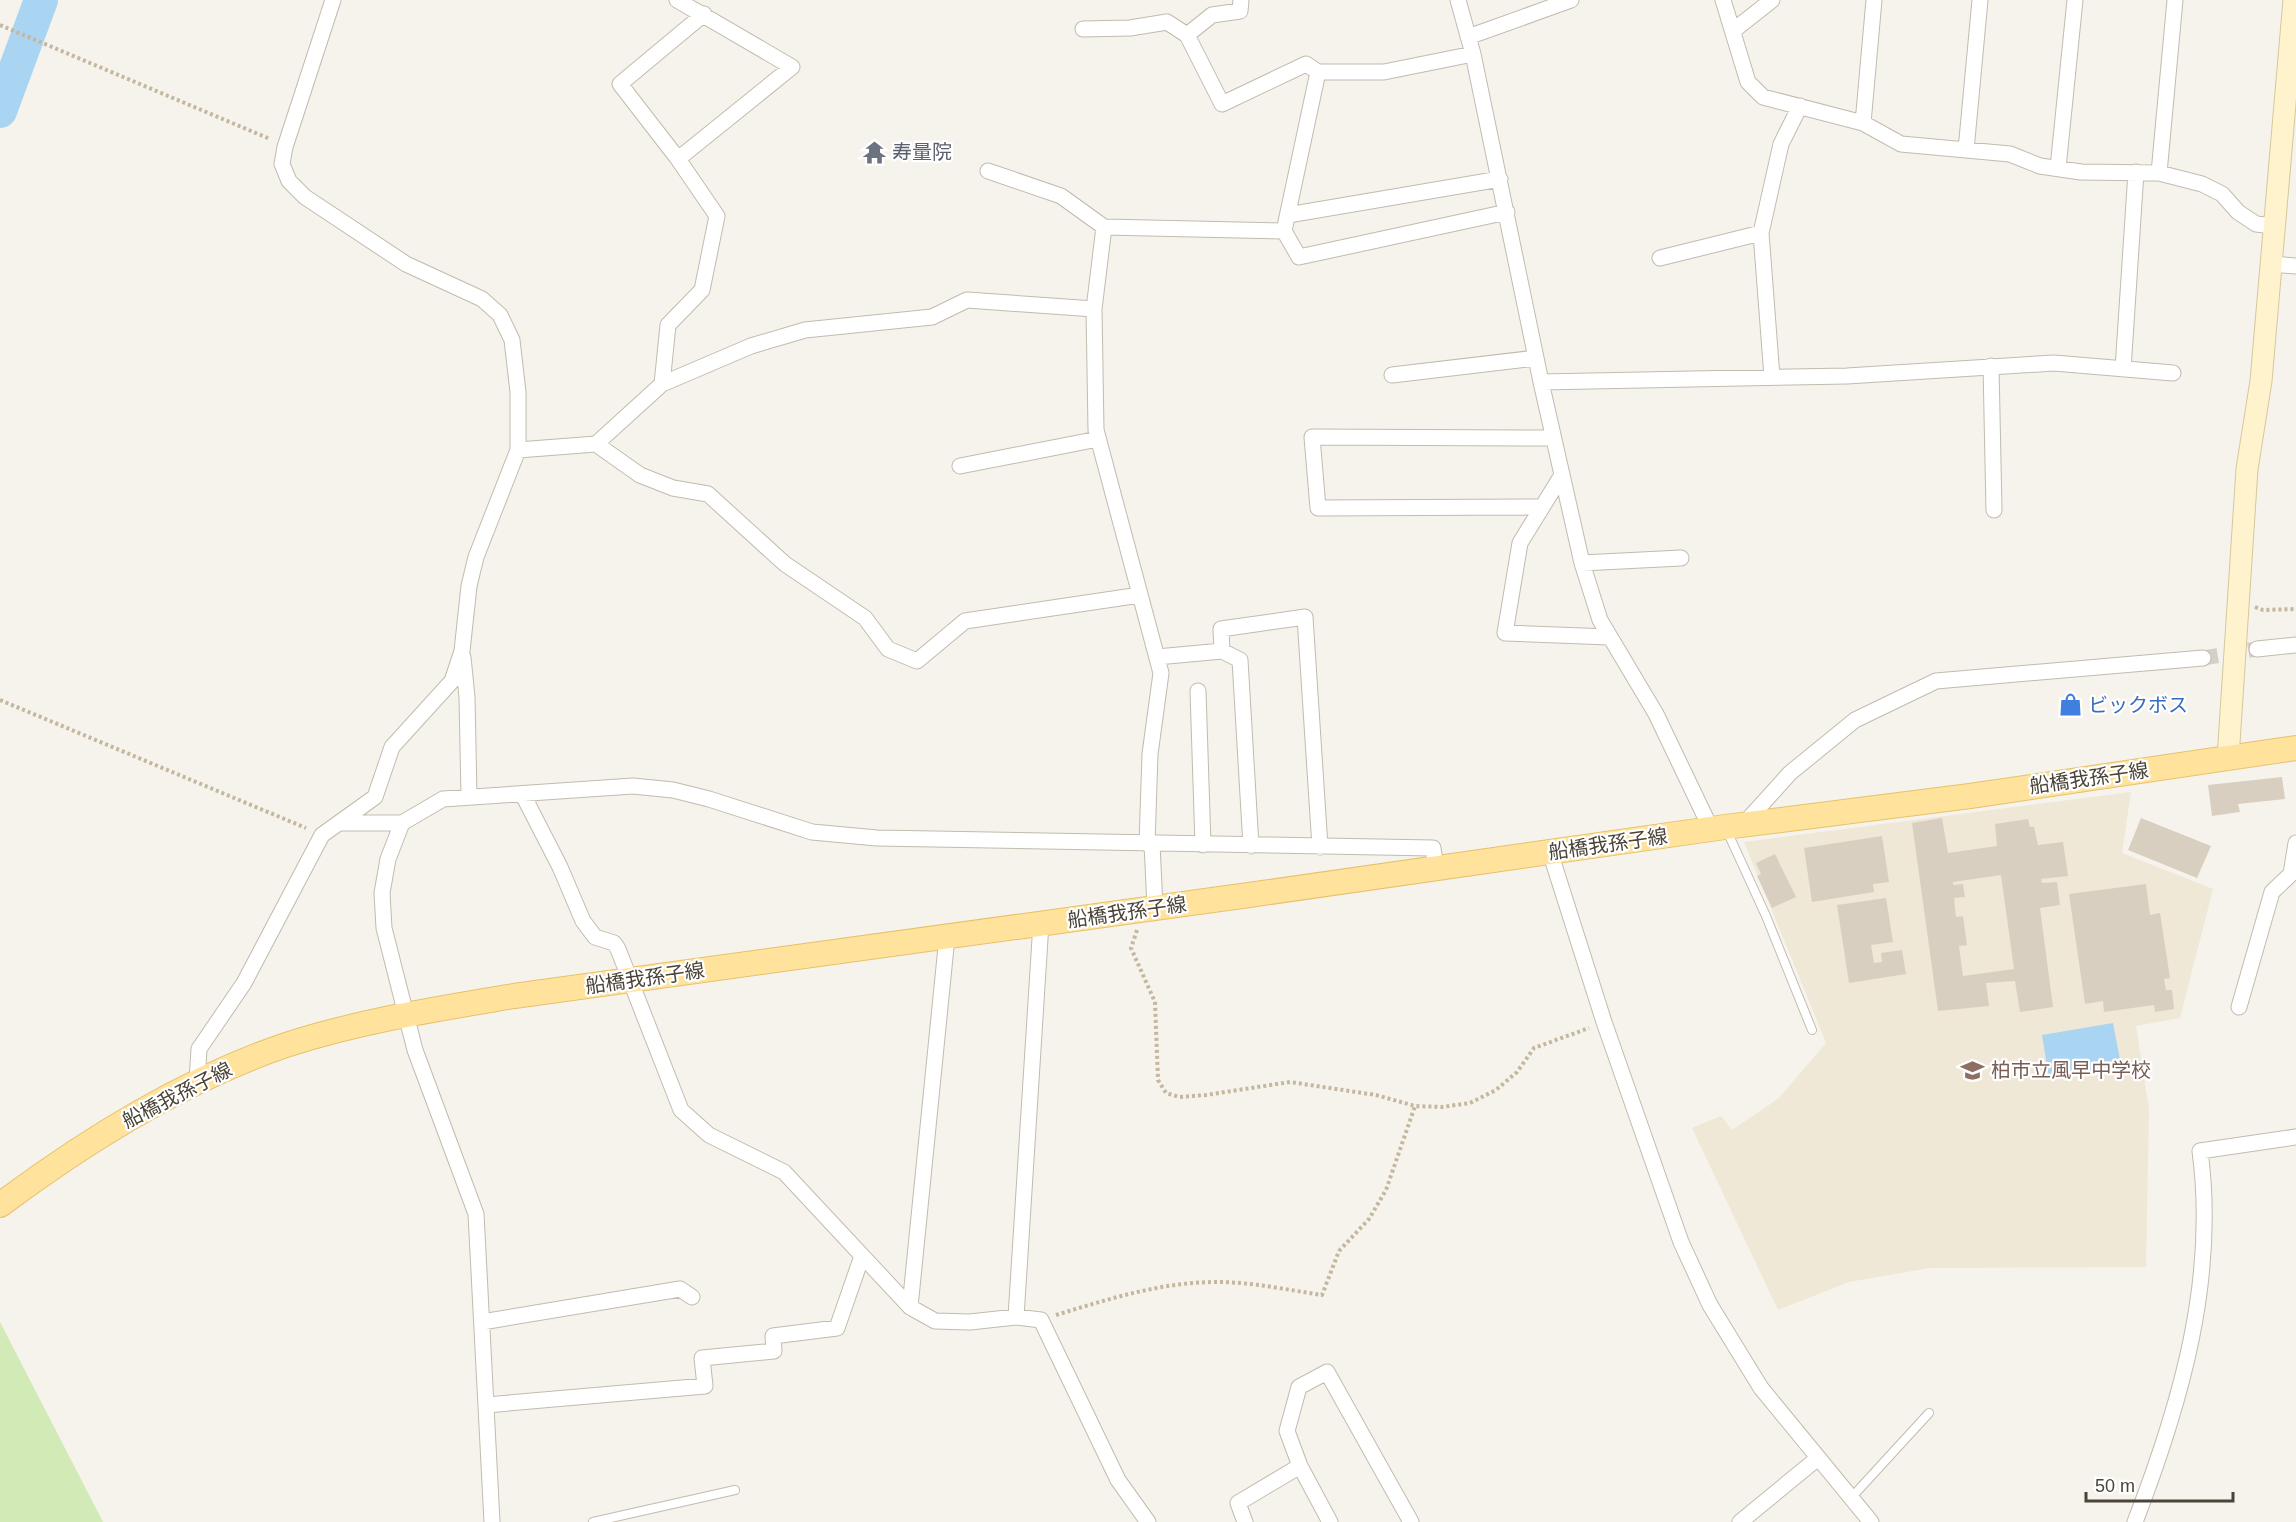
<svg xmlns="http://www.w3.org/2000/svg" width="2296" height="1522" viewBox="0 0 2296 1522" font-family="Helvetica,'Noto Sans JP',sans-serif">
	<style>
		.education { fill: #efe8d6 }
		.green { fill: #d2eab5 }
		.water { fill: #a9d4f2 }
		.lines { fill: none; stroke-linecap: round; stroke-linejoin: round }
		.river { stroke: #a9d4f2; stroke-width: 34 }
		.building { fill: #d8cfc1; fill-rule: evenodd }
		.street-tunnel { stroke: #d4d0c8; stroke-width: 15; stroke-dasharray: 15 8; stroke-linecap: butt }
		.lane-casing { stroke: #c2bbae; stroke-width: 10 }
		.street-casing { stroke: #c2bbae; stroke-width: 17 }
		.secondary-casing { stroke: #d6c79b; stroke-width: 23 }
		.primary-casing { stroke: #e6c16a; stroke-width: 26 }
		.path { stroke: #c4b79f; stroke-width: 4; stroke-dasharray: 3 3; stroke-linecap: butt }
		.lane { stroke: #fff; stroke-width: 8 }
		.street { stroke: #fff; stroke-width: 15 }
		.secondary { stroke: #fff3cd; stroke-width: 21 }
		.primary { stroke: #ffe39c; stroke-width: 24 }
		.labels { text-anchor: middle; dominant-baseline: central; stroke-width: 4.5; stroke-linejoin: round; paint-order: stroke }
		.worship-label { font-size: 20px; fill: #5b616d; stroke: #fff; text-anchor: start }
		.shop-label { font-size: 20px; fill: #366cbe; stroke: #fff; text-anchor: start }
		.street-label { font-size: 20px; fill: #4b4439; stroke: #fff }
		.education-label { font-size: 20px; fill: #785e54; stroke: #fff; text-anchor: start }
	</style>
	<rect width="100%" height="100%" fill="#f6f3ec"/>
	<path class="education" d="M2131,792L2122,853L2213,889L2180,1018L2136,1026L2149,1109L2146,1267L1930,1268L1849,1282L1778,1310L1692,1128L1721,1116L1732,1130L1779,1098L1826,1043L1744,842Z"/>
	<path class="green" d="M0,1322L103,1522H0Z"/>
	<path class="water" d="M2113,1023L2121,1065L2049,1078L2042,1035Z"/>
	<g class="lines">
		<path class="river" d="M0,111L41,0"/>
	</g>
	<path class="building" d="M2282,777L2285,799L2238,804L2240,812L2212,816L2208,785Z
		M1942,818L1948,853L1997,846L1995,824L2028,819L2030,827H2034L2038,845L2063,842L2068,876L2041,879L2042,883L2057,882L2060,905L2040,908L2053,1007L2020,1012L2015,981L1986,983L1989,1006L1938,1011L1912,823ZM2001,875L2014,969L1963,976L1959,946L1967,945L1963,916L1956,917L1954,898L1965,897L1963,884L1953,885V882Z
		M2141,818L2211,846L2197,878L2128,850Z
		M1882,836L1889,882L1873,884L1874,892L1812,902L1804,848Z
		M1775,854L1796,897L1772,908L1757,876L1761,874L1756,863Z
		M2146,884L2150,915L2160,913L2170,978L2164,979L2166,990H2172L2174,1009L2155,1012L2154,1005L2104,1012L2103,1001L2085,1004L2069,894Z
		M1886,898L1893,942L1871,945L1874,963L1882,962L1881,953L1902,950L1906,974L1849,983L1837,905Z"/>
	<g class="lines">
		<path class="street-tunnel" d="M2203,658L2257,649"/>
		<defs>
			<path id="lane" d="M1727,831L1766,916L1812,1030
				M1851,1498L1929,1413
				M593,1522L735,1490"/>
			<path id="street" d="M677,0L792,67L678,159
				M1458,0L1473,54L1541,382L1582,563L1600,620L1656,714L1711,829
				M1723,0L1748,82L1763,97L1863,123L1901,144L2010,154L2040,166L2081,172L2159,173L2202,184L2222,194L2238,212L2256,224L2274,226
				M1083,29L1130,28L1167,22L1187,35L1222,104L1306,64L1318,72H1384L1473,54
				M1734,30L1772,0
				M1187,35L1212,15L1240,11L1241,0
				M1468,37L1571,0
				M1863,123L1874,0
				M1966,150L1980,0
				M2058,168L2075,0
				M988,171L1061,196L1104,227L1284,231L1318,72
				M2159,173L2175,0
				M1288,215L1500,179
				M1104,227L1094,309L1096,430L1161,673L1150,754L1147,844
				M1284,231L1299,257L1507,212
				M1660,258L1761,233
				M2271,264L2296,266
				M1991,366L1994,510
				M2123,369L2136,172
				M1392,375L1536,358
				M1772,377L1761,233L1781,144L1800,106
				M1541,382L1847,376L2054,363L2173,373
				M662,384L668,325L702,290L717,216L678,159L620,84L704,14
				M596,444L640,475L673,488L708,494L785,564L865,618L888,649L917,661L965,621L1140,595
				M518,450L596,444L662,384L751,346L805,330L932,317L967,300L1094,309
				M960,466L1098,439
				M1562,475L1520,543L1505,633L1609,637
				M1542,507L1318,508L1312,437L1553,438
				M1582,563L1681,558
				M2257,649L2296,645
				M1222,651L1240,660L1251,846
				M463,657L467,697L469,797
				M1157,657L1222,651L1221,629L1305,617L1320,847
				M1198,691L1203,845
				M523,795L560,867L583,921L595,937L614,943L618,949L681,1110L709,1135L784,1172L910,1307L935,1321L970,1322L1016,1317L1041,1320L1118,1480L1148,1522
				M342,823H402L443,799L633,786L673,790L709,799L812,832L877,838L1433,848L1436,868
				M402,823L388,859L382,893L384,928L415,1050L476,1214L492,1522
				M1743,825L1790,773L1855,720L1936,681L2203,658
				M1152,844L1155,907
				M1550,852L1604,1022L1681,1242L1710,1305L1761,1388L1871,1522
				M2239,1007L2272,892L2291,874L2296,843
				M197,1081L199,1049L244,983L322,835L375,797L392,747L452,681L462,651L469,586L476,557L518,450V392L512,340L500,315L482,299L406,264L305,197L289,181L282,164L285,147L333,0
				M910,1307L947,937
				M1016,1317L1041,923
				M482,1322L680,1289L692,1297
				M486,1405L705,1386L702,1358L774,1351L773,1336L837,1328L862,1256
				M1300,1466L1330,1522
				M1245,1522L1238,1503L1300,1466L1287,1431L1299,1387L1327,1372L1411,1522
				M1740,1522L1818,1458
				M2135,1522C2181,1403 2217,1279 2200,1151L2296,1137"/>
			<path id="secondary" d="M2228,758L2247,469L2261,381L2294,0"/>
			<path id="primary" d="M0,1205C87,1140 183,1080 286,1045C360,1021 437,1009 514,996L1249,895L1725,827L1970,796L2296,748"/>
		</defs>
		<use href="#lane" class="lane-casing"/>
		<use href="#street" class="street-casing"/>
		<use href="#secondary" class="secondary-casing"/>
		<use href="#primary" class="primary-casing"/>
		<path class="path" d="M0,25L270,139
			M2255,607L2263,610L2296,609
			M0,700L306,828
			M1137,930L1131,948L1155,1002L1158,1080L1166,1093L1179,1097L1206,1095L1290,1082L1376,1095L1415,1106L1442,1107L1470,1103L1496,1090L1517,1072L1534,1048L1589,1028
			M1056,1315C1109,1299 1161,1282 1217,1282C1252,1282 1288,1290 1322,1295L1339,1251L1369,1219L1386,1190L1415,1106"/>
		<use href="#lane" class="lane"/>
		<use href="#street" class="street"/>
		<use href="#secondary" class="secondary"/>
		<use href="#primary" class="primary"/>
	</g>
	<defs>
		<symbol id="temple-bare" viewBox="-9 -9 18 18"><path d="M0-6L5-2H3V0L6.5 2.5H4V6H1.5V3h-3V6H-4V2.5H-6.5L-3 0V-2H-5Z" fill="#6b7280" stroke="#fff" stroke-width="2.5" paint-order="stroke"/></symbol>
		<symbol id="shop-bare" viewBox="-9 -9 18 18"><path d="M-5-2.5h2.3a2.7 3.5 0 0 1 5.4 0H5L5.5 6h-11ZM-1.5-2.5h3a1.5 2.3 0 0 0-3 0Z" fill="#3f7fe0" stroke="#fff" stroke-width="2.5" paint-order="stroke"/></symbol>
		<symbol id="school-bare" viewBox="-9 -9 18 18"><path d="M0-5L7-2L0 1L-7-2ZM-4 1L0 2.5L4 1V4Q0 6-4 4Z" fill="#8d6e63" stroke="#fff" stroke-width="2.5" paint-order="stroke"/></symbol>
	</defs>
	<g fill-rule="evenodd">
		<use href="#temple-bare" x="858" y="136" width="33" height="33"/>
		<use href="#shop-bare" x="2054" y="688" width="33" height="33"/>
		<use href="#school-bare" x="1956" y="1054" width="33" height="33"/>
	</g>
	<g class="labels">
		<g class="worship-label">
			<text x="892" y="152">寿量院</text>
		</g>
		<g class="shop-label">
			<text x="2088" y="705">ビックボス</text>
		</g>
		<g class="street-label">
			<text transform="translate(2089 778) rotate(-8)">船橋我孫子線</text>
			<text transform="translate(1608 844) rotate(-8)">船橋我孫子線</text>
			<text transform="translate(1127 912) rotate(-8)">船橋我孫子線</text>
			<text transform="translate(645 978) rotate(-8)">船橋我孫子線</text>
			<text transform="translate(177 1095) rotate(-27)">船橋我孫子線</text>
		</g>
		<g class="education-label">
			<text x="1991" y="1070">柏市立風早中学校</text>
		</g>
	</g>
	<path d="M2086 1492v9h147v-9" fill="none" stroke="#4b4439" stroke-width="3"/>
	<text x="2095" y="1492" font-size="18" fill="#4b4439" stroke="#ffffff" stroke-width="4.5" paint-order="stroke">50 m</text>
</svg>
